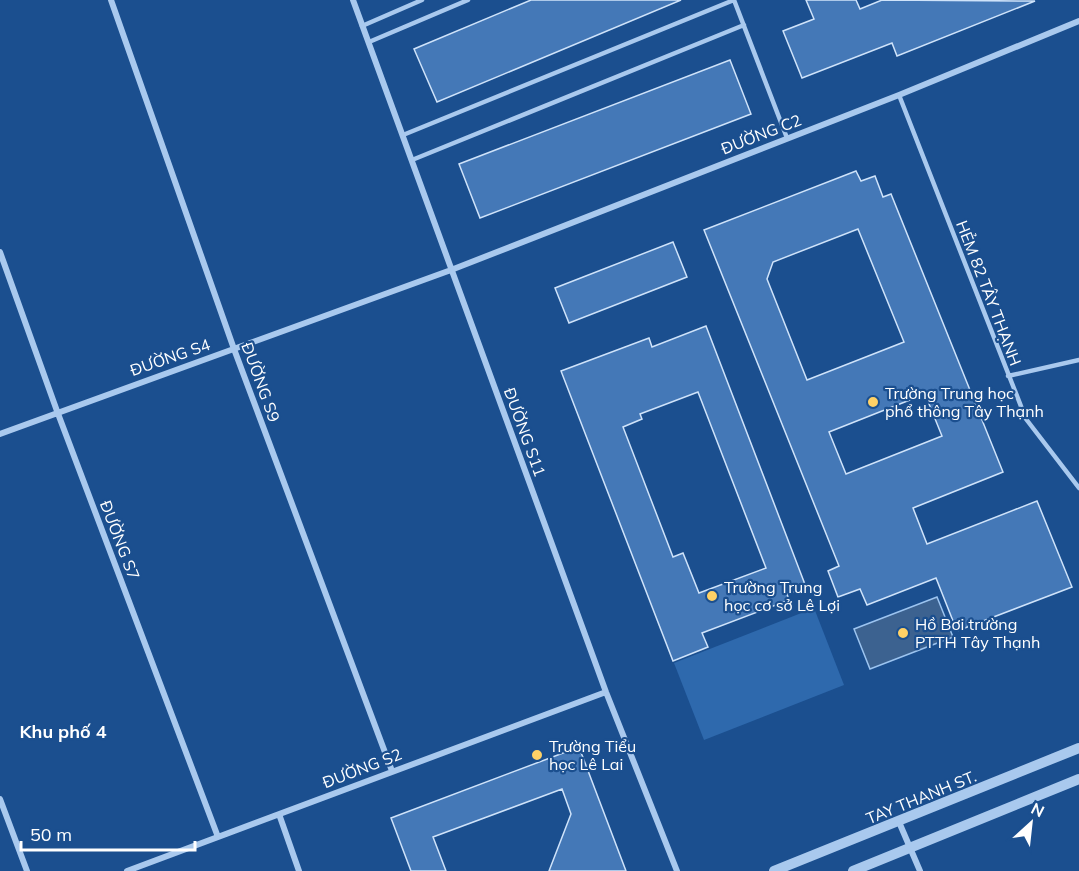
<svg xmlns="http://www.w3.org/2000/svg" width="1079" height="871" viewBox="0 0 1079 871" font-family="Mulish,sans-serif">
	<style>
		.green { fill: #2e69ad }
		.water { fill: #3c6290; stroke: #9cc4f0; stroke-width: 1.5 }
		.building { fill: #4478b7; stroke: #cfe3fa; stroke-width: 1.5; fill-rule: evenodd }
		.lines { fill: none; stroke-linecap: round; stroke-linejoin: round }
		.service { stroke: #a9c9ee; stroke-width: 4.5 }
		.minor { stroke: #a9c9ee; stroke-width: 6 }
		.tertiary { stroke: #a9c9ee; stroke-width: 10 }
		.poi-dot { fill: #ffd166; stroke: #1b4f8f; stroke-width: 2 }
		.labels { text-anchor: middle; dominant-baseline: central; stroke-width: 4.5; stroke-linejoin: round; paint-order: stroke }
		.street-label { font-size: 16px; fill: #fff; stroke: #1b4f8f }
		.poi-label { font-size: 16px; fill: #fff; stroke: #1b4f8f; text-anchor: start }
		.neighbourhood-label { font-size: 18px; font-weight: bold; fill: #fff; stroke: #1b4f8f }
	</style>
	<rect width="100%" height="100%" fill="#1b4f8f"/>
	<path class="green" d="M814,608L844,685L704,740L674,663Z"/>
	<path class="water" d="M937,597L953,637L870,669L854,629Z"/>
	<path class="building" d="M531,0H681L437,102L414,49Z
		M806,0H856L860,9L882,0L1035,1L897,56L892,43L802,78L783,31L814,19Z
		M730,60L751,114L480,218L459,164Z
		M856,171L861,181L875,176L883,197L891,194L1003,472L913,508L927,544L1037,501L1072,587L957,631L936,578L867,605L860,589L838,597L828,571L839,566L704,230ZM858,229L904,342L807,380L767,279L773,262ZM925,394L942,436L846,474L829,432Z
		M673,242L687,277L569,323L555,288Z
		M706,326L806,587L787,594L789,600L702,633L708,647L673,661L561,371L649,338L652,347ZM698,392L766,568L699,593L683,553L673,557L623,427L642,419L640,414Z
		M579,747L626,871H549L571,814L562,789L433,837L446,871H411L391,818Z"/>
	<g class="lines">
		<path class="service" d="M734,0L787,138
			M362,26L422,0
			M369,42L468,0
			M899,95L1026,419L1079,488
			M403,135L734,0
			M412,160L744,25
			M1008,376L1079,360"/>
		<path class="minor" d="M111,0L234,349L392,771
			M353,0L606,692L677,871
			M0,252L57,411L218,837
			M0,434L451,270L899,95L1079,21
			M0,799L27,871
			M279,814L299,871
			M899,822L920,871
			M127,871L606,692"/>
		<path class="tertiary" d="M774,871L1079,748
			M853,871L1079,779"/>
	</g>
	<g class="poi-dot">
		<circle cx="873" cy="402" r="6"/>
		<circle cx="712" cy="596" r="6"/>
		<circle cx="903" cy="633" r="6"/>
		<circle cx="537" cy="755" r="6"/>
	</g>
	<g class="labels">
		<g class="street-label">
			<text transform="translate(761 134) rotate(-21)">ĐƯỜNG C2</text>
			<text transform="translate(989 293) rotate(69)">HẺM 82 TÂY THẠNH</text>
			<text transform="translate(170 357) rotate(-19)">ĐƯỜNG S4</text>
			<text transform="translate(261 382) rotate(70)">ĐƯỜNG S9</text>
			<text transform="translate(525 432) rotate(70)">ĐƯỜNG S11</text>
			<text transform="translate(120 540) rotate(69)">ĐƯỜNG S7</text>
			<text transform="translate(362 768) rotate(-21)">ĐƯỜNG S2</text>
			<text transform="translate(921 797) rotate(-22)">TAY THANH ST.</text>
		</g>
		<g class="poi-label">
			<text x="885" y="393">Trường Trung học<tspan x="885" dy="18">phổ thông Tây Thạnh</tspan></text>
			<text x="724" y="587">Trường Trung<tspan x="724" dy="18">học cơ sở Lê Lợi</tspan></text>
			<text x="915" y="624">Hồ Bơi trường<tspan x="915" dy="18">PTTH Tây Thạnh</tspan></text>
			<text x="549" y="746">Trường Tiểu<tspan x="549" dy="18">học Lê Lai</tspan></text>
		</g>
		<g class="neighbourhood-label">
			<text x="63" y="731">Khu phố 4</text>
		</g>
	</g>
	<g transform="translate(1031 823) rotate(27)" stroke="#1b4f8f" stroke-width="4.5" paint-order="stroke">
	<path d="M0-4.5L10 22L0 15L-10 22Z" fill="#ffffff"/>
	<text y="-9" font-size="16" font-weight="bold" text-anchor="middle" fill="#ffffff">N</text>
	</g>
	<path d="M21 841v9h174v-9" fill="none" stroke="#ffffff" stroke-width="3"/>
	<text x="30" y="841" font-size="18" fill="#ffffff" stroke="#1b4f8f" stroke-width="4.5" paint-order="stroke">50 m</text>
</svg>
